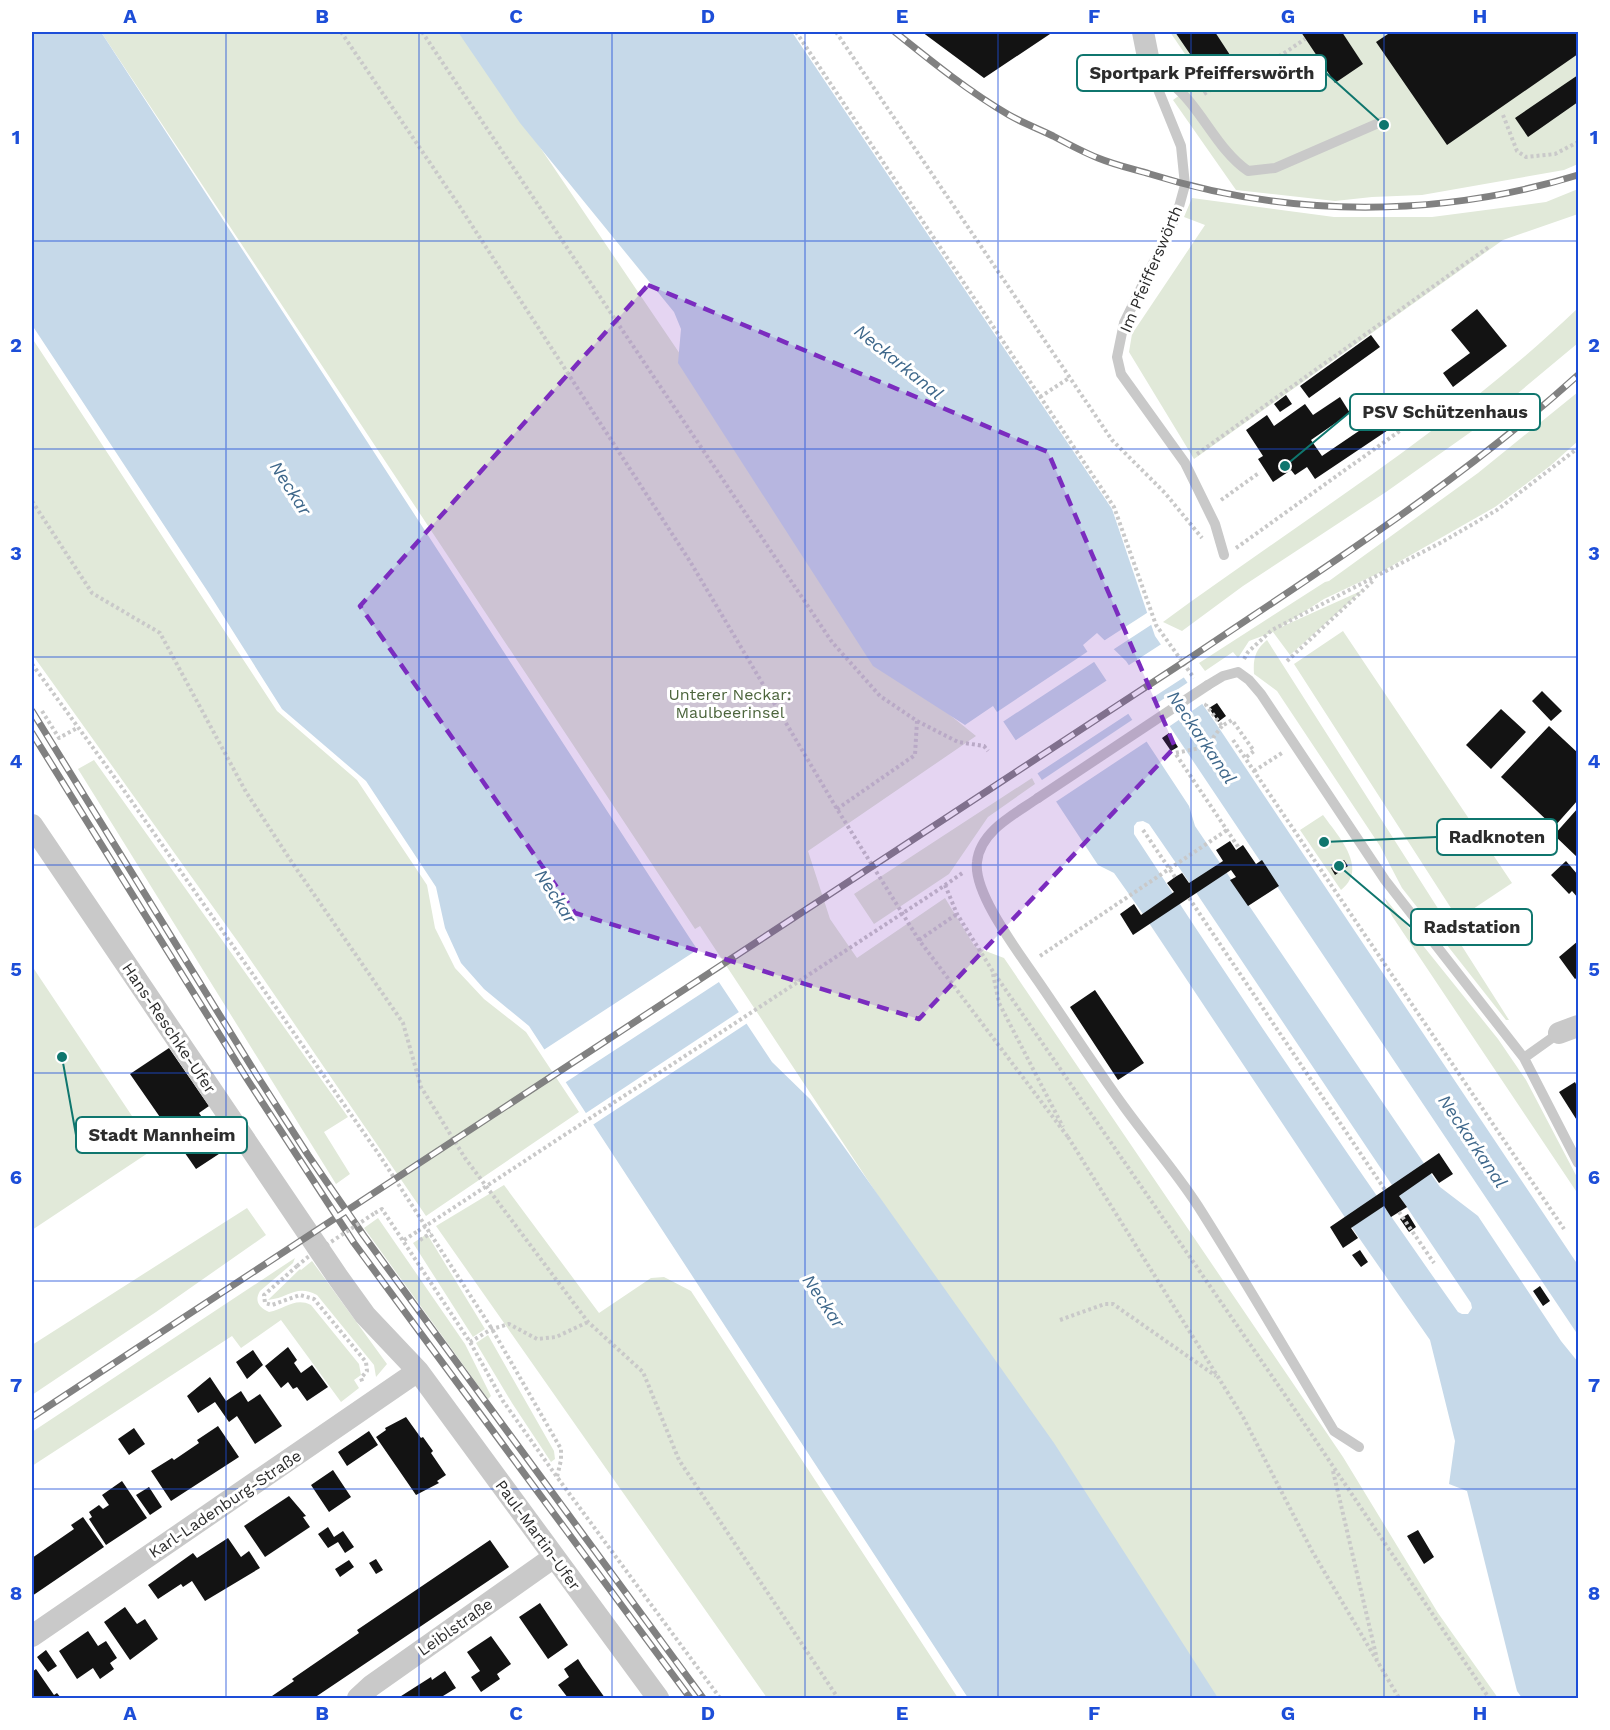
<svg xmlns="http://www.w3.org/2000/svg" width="1610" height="1730" viewBox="0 0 1610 1730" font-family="'Work Sans',sans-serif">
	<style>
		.green { fill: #e1e9d9 }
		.water { fill: #c6d9e9; fill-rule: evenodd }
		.pier { fill: #fff }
		.building { fill: #131313 }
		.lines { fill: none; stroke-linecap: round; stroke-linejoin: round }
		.path { stroke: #c9c9c9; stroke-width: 4; stroke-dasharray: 3 3; stroke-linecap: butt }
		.service { stroke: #c9c9c9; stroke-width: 10 }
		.minor { stroke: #c9c9c9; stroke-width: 22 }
		.rail-casing { stroke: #818181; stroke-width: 7 }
		.rail { stroke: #fff; stroke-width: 4.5; stroke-dasharray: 14; stroke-linecap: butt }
		.path-bridge { stroke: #c9c9c9; stroke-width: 4; stroke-dasharray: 3 3; stroke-linecap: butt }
		.service-bridge { stroke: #c9c9c9; stroke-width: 10 }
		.marked { fill: #7b2cbf; fill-opacity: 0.2; stroke: #7b2cbf; stroke-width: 4.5; stroke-dasharray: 12 8; stroke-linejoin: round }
		.grid { fill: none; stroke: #1d4ed8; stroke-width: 1.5; stroke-opacity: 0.55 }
		.labels { text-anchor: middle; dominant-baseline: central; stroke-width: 6; stroke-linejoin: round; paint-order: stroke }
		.street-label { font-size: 16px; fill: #2c2c2c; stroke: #fff }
		.park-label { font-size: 16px; fill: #4c653c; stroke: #fff }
		.water-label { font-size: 18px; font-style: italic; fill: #3e678a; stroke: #fff }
		.leader { fill: none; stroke: #0f766e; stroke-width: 2 }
		.callout-dot { fill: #0f766e; stroke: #fff; stroke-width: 2 }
		.callout { fill: #fff; stroke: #0f766e; stroke-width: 2 }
		.callout-label { font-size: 18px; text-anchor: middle; font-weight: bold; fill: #2c2c2c }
		.neatline { fill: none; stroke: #1d4ed8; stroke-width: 2 }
		.grid-label { font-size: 20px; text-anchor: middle; font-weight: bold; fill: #1d4ed8 }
	</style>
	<rect width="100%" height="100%" fill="#fff"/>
	<path class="green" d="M101,32H462L894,670L976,736L808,851L830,919L857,958L945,898L975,947L1004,958L1343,1457L1438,1613L1498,1698H1207L1040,1441L700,926L695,929Z
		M1170,32H1578V164L1564,170L1422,195L1372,197L1335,201L1236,190L1173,100L1202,79Z
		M1578,189V214L1503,240L1194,459L1129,352L1132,334L1205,225L1184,217L1192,198L1334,217H1432L1546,202Z
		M1578,308V343L1475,429L1386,492L1243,586L1182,631L1163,622C1303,519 1453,428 1578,308Z
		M32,338L277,711L357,780L427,885L435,928L455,968L484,999L526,1032L579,1112L426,1216L241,946L32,654Z
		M1578,392V441L1550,466L1495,507L1381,572L1324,599L1279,628L1363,590L1290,655L1273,632L1249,641L1238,658L1233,652L1205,671L1199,663L1325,582L1329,581L1478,473Z
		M1343,631L1512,883L1458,919L1294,664Z
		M1267,640L1509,1020H1506L1402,888L1380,846L1277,691L1254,674C1253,659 1255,650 1267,640Z
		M94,760L348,1117L324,1132L350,1174L336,1184L78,769Z
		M1032,778L1035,784L988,817L949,874L874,924L854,894Z
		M1323,815C1338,836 1369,868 1341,890L1300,830Z
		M1384,897L1498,1039L1526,1080L1578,1179V1194L1392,916Z
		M32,966L154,1149L32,1230V965Z
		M504,1185L599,1313L651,1278L664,1277L691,1291L958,1698H767L436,1226Z
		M247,1208L266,1235L156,1312L32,1395V1345Z
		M378,1218L465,1344L491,1396L488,1399L364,1228Z
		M427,1234L485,1329L473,1337L413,1243Z
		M295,1258L293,1263L260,1291C254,1301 259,1308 269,1312C285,1309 295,1297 311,1305L359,1364L361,1375L354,1380L359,1388L341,1402L281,1320L241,1348L232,1336L32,1466V1432Z
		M312,1261L387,1364L376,1377L374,1365L317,1295C296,1284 289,1298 268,1300L300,1269L301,1270Z
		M488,1335L554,1451L555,1459L551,1462L512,1403L476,1343Z"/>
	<path class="water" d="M32,32H101L689,937L772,1062L810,1099L1054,1443L1218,1698H968L529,1026L484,989L461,963L445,928L436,887L366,781L282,709L210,595L32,325Z
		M458,32H792L1112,509L1155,636L1219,728L1578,1265V1335L1126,661L1097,633L1083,645L1189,806L1195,826L1440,1187L1478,1216L1561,1341L1578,1362V1698H1522L1517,1691L1467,1491L1449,1484L1455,1441L1430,1340L1348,1222L1143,914L1114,873L1098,865L993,706L965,725L873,666L678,363L681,329L674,312L520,123ZM1143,821L1149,824L1189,882L1471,1303L1472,1308L1468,1314H1462L1458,1312C1347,1155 1239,995 1134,834V826L1137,822Z"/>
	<path class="pier" d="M1150,611L1154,623L1111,651L1102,642Z
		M1163,643L1186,676L1149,700L1126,667Z
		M1090,650L1097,660L1001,723L994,714Z
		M1109,679L1131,712L1035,775L1013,742Z
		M1190,681L1205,702L1167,728L1153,706Z
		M1135,718L1149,740L1054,803L1039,782Z
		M700,948L722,980L563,1084L542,1051Z
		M742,1010L749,1022L591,1126L583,1115Z"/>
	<path class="building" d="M922,32H1048L1050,34L984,78Z
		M1175,32H1215L1230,55L1203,73Z
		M1301,32H1342L1363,64L1335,83Z
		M1391,32H1578V54L1447,145L1376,42Z
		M1578,75V102L1528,137L1515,118Z
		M1477,309L1507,346L1453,387L1443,373L1470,353L1451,330Z
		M1371,335L1380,347L1309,398L1300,386Z
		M1286,395L1292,404L1280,412L1274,404Z
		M1340,397L1350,413L1311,440L1322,456L1409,397L1418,410L1315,479L1307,467L1295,475L1291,470L1273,482L1258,459L1263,456L1246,430L1267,415L1274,426L1305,404L1313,415Z
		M1542,691L1562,711L1551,721L1532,701Z
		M1217,703L1226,716L1218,722L1209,708Z
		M1501,709L1526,732L1491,769L1466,745Z
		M1549,726L1578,753V800L1554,827L1501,777Z
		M1169,733L1178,747L1171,751L1162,738Z
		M1578,808V858L1554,835Z
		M1230,841L1236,850L1243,845L1256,864L1262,860L1279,886L1248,906L1230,880L1236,877L1231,870L1133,935L1120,914L1134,904L1141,915L1174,892L1167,883L1175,877L1182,873L1189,883L1223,861L1216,850Z
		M1344,860L1348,866L1335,875L1331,868Z
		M1566,861L1578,875V898L1572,891L1569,894L1551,875Z
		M1578,941V977L1575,979L1559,957Z
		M1095,990L1144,1063L1118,1080L1070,1007Z
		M169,1048L209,1106L199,1113L225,1150L196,1169L130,1074Z
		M1575,1082L1578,1088V1122L1559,1092Z
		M1439,1153L1453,1174L1439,1183L1432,1173L1399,1196L1407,1207L1391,1217L1384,1206L1351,1228L1358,1238L1343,1248L1330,1227Z
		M1408,1214L1416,1227L1409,1232L1400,1219Z
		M1360,1250L1368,1262L1361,1267L1352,1255Z
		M1540,1286L1550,1301L1543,1306L1533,1291Z
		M288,1347L297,1360L294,1363L301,1373L312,1365L328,1387L307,1401L297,1387L293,1389L288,1382L281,1388L265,1366Z
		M253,1350L263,1365L247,1379L236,1362Z
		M210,1377L226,1401L241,1391L248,1402L260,1394L282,1426L255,1444L237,1416L229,1422L215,1402L198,1413L187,1396Z
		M406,1417L421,1438L423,1437L433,1451L431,1453L446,1475L437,1481L439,1483L416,1495L376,1437L386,1430L385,1428Z
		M218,1426L239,1457L171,1501L151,1471L172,1458L174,1460L199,1443L197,1440Z
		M134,1428L145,1444L129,1455L118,1439Z
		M369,1431L378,1445L347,1466L338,1452Z
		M333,1470L351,1497L329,1512L311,1485Z
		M122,1481L147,1518L106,1545L89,1519L92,1517L89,1512L99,1505L103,1509L109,1505L102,1495Z
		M149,1487L162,1507L150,1515L136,1495Z
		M289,1496L306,1516L303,1517L310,1527L265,1557L244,1526Z
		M83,1517L104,1547L32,1596V1558L74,1529L71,1525Z
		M328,1527L334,1537L343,1531L354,1547L345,1553L338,1542L328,1548L318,1534Z
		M1418,1530L1434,1557L1424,1564L1407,1536Z
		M228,1538L241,1557L249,1551L260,1568L205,1601L192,1581L183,1587L181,1584L158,1599L148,1585L193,1553L197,1558Z
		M490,1540L509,1567L314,1698H273L272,1696L294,1681L292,1679L359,1633L357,1630Z
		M376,1559L383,1570L376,1574L369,1563Z
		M349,1560L354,1567L340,1577L335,1569Z
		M540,1603L568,1645L548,1659L519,1617Z
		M125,1607L137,1624L145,1619L158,1639L130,1660L104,1622Z
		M88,1631L98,1646L106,1641L117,1658L110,1663L114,1669L100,1679L93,1668L77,1679L59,1651Z
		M491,1636L511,1664L497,1674L500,1679L481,1692L471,1677L480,1671L467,1652Z
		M46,1650L57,1666L48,1672L37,1657Z
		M578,1659L583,1667L605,1698H568L558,1685L569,1677L564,1669Z
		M36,1669L54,1695L57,1693L61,1698H32V1672Z
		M445,1671L456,1688L443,1696L445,1698H398L431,1677L432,1680Z"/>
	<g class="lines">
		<path class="path" d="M341,32L458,204L691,563L837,809L919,940L1068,1137
			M422,32L832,642L880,696L917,721L958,742L984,746L988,751
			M796,32L1114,507L1156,625L1194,678
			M836,32L1112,440L1165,493L1202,538
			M1245,89L1289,64
			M1204,94L1235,74L1259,66L1283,54L1305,39
			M1503,115L1517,151L1526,157L1555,154L1578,142
			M1040,397L1069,378
			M1197,454L1490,246
			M1221,500L1260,472
			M32,501L92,593L160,633L246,792L293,864L403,1023L421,1087L465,1158L588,1322L643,1372L679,1460L838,1698
			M1236,548L1443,400
			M1244,659L1248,652L1272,630L1442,542L1497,510L1578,448
			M1287,661L1374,580
			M32,664L123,789L380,1156L492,1329L561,1449V1460L557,1477
			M1207,704L1206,705L1222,726L1232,720L1254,751L1245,758
			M42,711L59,738L77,728
			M1222,726L1206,747L1175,753L1239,848
			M1233,740L1564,1229
			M1254,771L1282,753
			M837,809L915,755L917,721
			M1143,830L1175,877
			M945,885L957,914L992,970L1285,1395L1489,1698
			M935,892L964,872
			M1189,898L1385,1190
			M919,940L957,914
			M1040,956L1227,830
			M993,974L999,1003L1063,1127
			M1068,1137L1243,1417L1312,1551L1399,1698
			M1399,1212L1434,1263
			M375,1213L382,1209L470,1342L503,1401L557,1477L720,1698
			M404,1240L418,1231
			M420,1240L431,1233
			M297,1266L264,1295L265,1303L272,1305L300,1295L314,1299L366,1362L367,1371L361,1378L363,1384
			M1060,1320L1105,1304H1113L1216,1376
			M470,1342L492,1329L509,1324L537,1339L556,1337L588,1322
			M1333,1471L1377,1659"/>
		<path class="service" d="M1151,72L1181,146L1185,185L1177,214L1124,323L1117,357L1121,374L1185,463L1215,524L1224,555
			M1151,72C1158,75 1165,79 1171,83C1202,108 1216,149 1248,171L1275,168L1381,122
			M1208,685L1223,676L1238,672L1249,680L1261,694L1385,880L1524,1058L1578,1163
			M1038,798C1015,814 980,831 977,862C973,894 1020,954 1038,981C1067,1023 1095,1067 1125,1108C1149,1141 1176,1172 1198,1206C1245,1280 1289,1356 1334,1431L1359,1447
			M1524,1058L1559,1033"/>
		<path class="minor" d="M1143,32L1151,72
			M32,825L337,1276L365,1315L418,1371L658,1698
			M1559,1033L1578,1026
			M32,1636L418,1371
			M358,1698L371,1686L554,1557"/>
		<defs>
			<path id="rail" d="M895,32C931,61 968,91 1009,115C1023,123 1039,129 1053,136C1068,144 1083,152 1098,158C1115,165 1133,169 1150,174C1290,218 1439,218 1578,175
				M32,711L256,1074L308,1155L364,1236L703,1698
				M32,733L247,1079L354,1243L690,1698
				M32,1417L1193,656C1325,567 1460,482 1578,375"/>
		</defs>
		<use href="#rail" class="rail-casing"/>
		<use href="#rail" class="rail"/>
		<path class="path-bridge" d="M418,1231L935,892
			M297,1266L308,1257L375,1213"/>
		<path class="service-bridge" d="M1038,798L1208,685"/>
	</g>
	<path class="marked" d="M648,285L1048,452L1175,747L919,1019L575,913L360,606Z"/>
	<path class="grid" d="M226,32V1698M419,32V1698M612,32V1698M805,32V1698M998,32V1698M1191,32V1698M1384,32V1698M32,241H1578M32,449H1578M32,657H1578M32,865H1578M32,1073H1578M32,1281H1578M32,1489H1578"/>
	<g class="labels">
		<g class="street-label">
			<text transform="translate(1151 269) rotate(-67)">Im Pfeifferswörth</text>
			<text transform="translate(169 1028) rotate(56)">Hans-Reschke-Ufer</text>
			<text transform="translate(225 1504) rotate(-34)">Karl-Ladenburg-Straße</text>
			<text transform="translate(538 1535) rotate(54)">Paul-Martin-Ufer</text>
			<text transform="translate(455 1627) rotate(-35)">Leiblstraße</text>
		</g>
		<g class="park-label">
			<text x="730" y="694">Unterer Neckar:<tspan x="730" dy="18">Maulbeerinsel</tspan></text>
		</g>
		<g class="water-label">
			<text transform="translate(899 362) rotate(39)">Neckarkanal</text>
			<text transform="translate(291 488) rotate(57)">Neckar</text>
			<text transform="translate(1202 737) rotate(56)">Neckarkanal</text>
			<text transform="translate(556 896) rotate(57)">Neckar</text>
			<text transform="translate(1473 1141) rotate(56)">Neckarkanal</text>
			<text transform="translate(824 1301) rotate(56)">Neckar</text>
		</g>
	</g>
	<path class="leader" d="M1384 125L1326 73M1285 466L1350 412M1324 842L1437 837M1339 866L1411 927M62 1057L76 1135"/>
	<g class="callout-dot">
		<circle cx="1384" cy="125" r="6"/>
		<circle cx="1285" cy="466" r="6"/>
		<circle cx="1324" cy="842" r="6"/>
		<circle cx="1339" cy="866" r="6"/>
		<circle cx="62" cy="1057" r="6"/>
	</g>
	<g class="callout">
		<rect x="1077" y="55" width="249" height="36" rx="6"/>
		<rect x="1350" y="394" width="190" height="36" rx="6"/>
		<rect x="1437" y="819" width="120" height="36" rx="6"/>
		<rect x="1411" y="909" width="121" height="36" rx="6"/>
		<rect x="76" y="1117" width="171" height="36" rx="6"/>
	</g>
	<g class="callout-label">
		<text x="1202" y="79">Sportpark Pfeifferswörth</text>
		<text x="1445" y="418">PSV Schützenhaus</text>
		<text x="1497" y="843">Radknoten</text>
		<text x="1472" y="933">Radstation</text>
		<text x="162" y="1141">Stadt Mannheim</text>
	</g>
	<rect width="1610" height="1730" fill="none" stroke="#ffffff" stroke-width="66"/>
	<rect x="33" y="33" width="1544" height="1664" class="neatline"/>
	<g class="grid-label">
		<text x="130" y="23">A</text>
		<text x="322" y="23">B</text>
		<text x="516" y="23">C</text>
		<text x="708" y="23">D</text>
		<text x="902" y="23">E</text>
		<text x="1094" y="23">F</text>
		<text x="1288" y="23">G</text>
		<text x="1480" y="23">H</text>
		<text x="16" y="144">1</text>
		<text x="1594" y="144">1</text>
		<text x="16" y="352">2</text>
		<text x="1594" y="352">2</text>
		<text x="16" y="560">3</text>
		<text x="1594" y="560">3</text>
		<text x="16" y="768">4</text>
		<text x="1594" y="768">4</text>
		<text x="16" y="976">5</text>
		<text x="1594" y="976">5</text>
		<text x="16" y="1184">6</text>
		<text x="1594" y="1184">6</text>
		<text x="16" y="1392">7</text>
		<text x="1594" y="1392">7</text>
		<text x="16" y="1600">8</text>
		<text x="1594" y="1600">8</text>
		<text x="130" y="1720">A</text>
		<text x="322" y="1720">B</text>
		<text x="516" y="1720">C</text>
		<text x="708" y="1720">D</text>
		<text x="902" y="1720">E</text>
		<text x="1094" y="1720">F</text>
		<text x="1288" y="1720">G</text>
		<text x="1480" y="1720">H</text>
	</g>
</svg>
